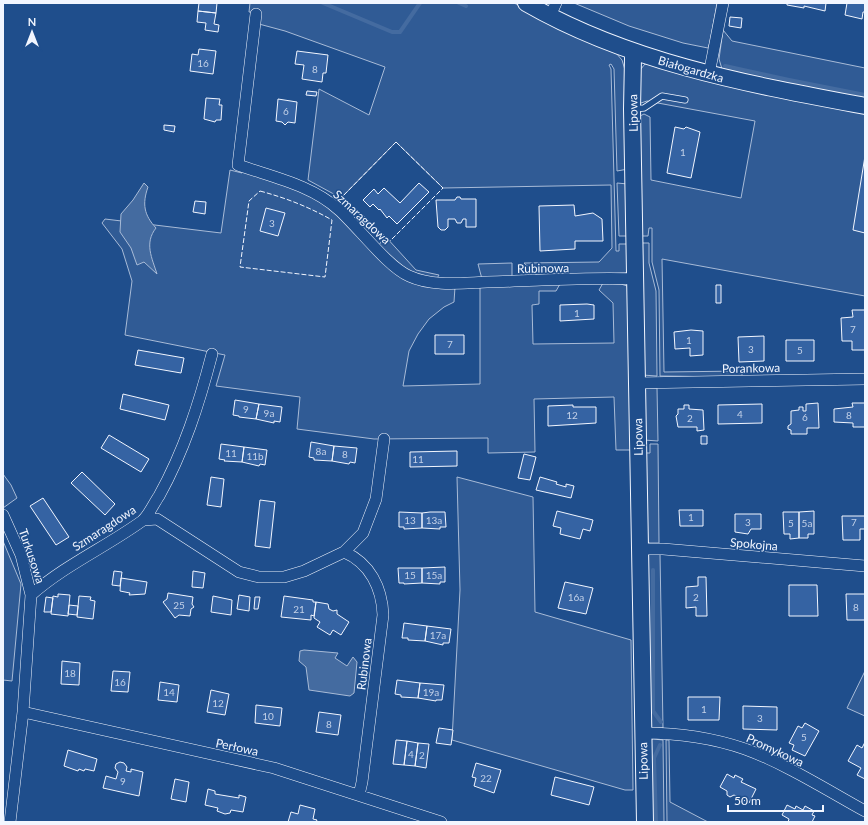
<svg xmlns="http://www.w3.org/2000/svg" width="868" height="825" viewBox="0 0 868 825" font-family="Lato,sans-serif">
	<style>
		.built { fill: #305b95; stroke: #a8bbd7 }
		.water { fill: #446ba0; stroke: #a8bbd7 }
		.lines { fill: none; stroke-linecap: round; stroke-linejoin: round }
		.stream { stroke: #446ba0; stroke-width: 4 }
		.building { fill: #3563a3; stroke: #f2f6ff }
		.lane-casing { stroke: #f2f6ff; stroke-width: 7 }
		.street-casing { stroke: #f2f6ff; stroke-width: 12 }
		.secondary-casing { stroke: #f2f6ff; stroke-width: 18 }
		.lane { stroke: #1f4e8c; stroke-width: 5.5 }
		.street { stroke: #1f4e8c; stroke-width: 11 }
		.secondary { stroke: #1f4e8c; stroke-width: 16 }
		.fence { stroke: #f2f6ff; stroke-width: 1; stroke-dasharray: 5 2; stroke-linecap: butt }
		.labels { text-anchor: middle; dominant-baseline: central; stroke-width: 3; stroke-linejoin: round; paint-order: stroke }
		.number-label { font-size: 10px; fill: #c3d1e8 }
		.street-label { font-size: 12px; fill: #f2f6ff; stroke: #1f4e8c }
	</style>
	<rect width="100%" height="100%" fill="#1f4e8c"/>
	<path class="built" d="M250,3H514L616,53L622,60L625,70L628,169L617,171L614,69L611,64L609,65L611,69L616,251H619V244H629L630,270L625,273L539,277L524,263L599,262L612,248L611,185L443,188L396,142L341,198L308,180L319,89L369,115L385,67L285,31L259,24L260,13L249,12Z
		M574,3H717L710,42L708,48L683,43L629,26Z
		M723,30L732,41L865,68V100L756,79L722,69L719,59Z
		M645,64H650L865,112V296L662,259L664,372L742,371V377L660,376L659,290L652,262V228H649L648,236H640L638,117L644,114L650,117L651,180L741,198L755,121L647,101L641,103L639,102L640,70Z
		M230,170L242,173L243,170L304,191L330,207L391,268L455,287L454,302L444,307L429,319L418,334L409,351L403,386L480,384V285L560,284L556,291H539V304L532,305L533,344L614,343L613,303L599,290L603,283L621,284L630,287L633,450H616L614,397L534,399L535,452L488,453V438L374,439L297,429L300,397L216,386L225,355L125,335L132,281L122,249L102,223L105,219L221,233Z
		M617,183L628,184L629,236H619Z
		M385,236L416,270L439,275L436,280L408,273L379,245Z
		M640,243H649V263L656,291L657,376L642,375Z
		M512,263V278L482,279L478,264Z
		M647,388H657L658,441L644,440V390Z
		M650,444H658L659,543H650L645,541L644,453H650Z
		M3,474L11,485L17,498L3,508Z
		M457,477L533,497L535,612L631,640L633,790H625L452,740L460,590Z
		M3,541L21,584L12,681L3,680Z
		M650,554H660L663,728H653L648,725L645,557Z
		M865,671V716L847,708Z
		M653,739L663,740L664,822H650L649,741Z
		M666,740H669L670,802L708,822H667Z"/>
	<path class="water" d="M144,183L148,187C142,204 144,215 156,228C144,243 152,258 157,274L144,262L137,265L131,248L120,232L121,214L133,200Z
		M304,650L338,653L335,658L347,666L353,657L357,662L354,693L350,696L309,690L306,667L299,661L300,651Z"/>
	<g class="lines">
		<path class="stream" d="M323,3L392,32H400L420,3
			M459,3L466,6
			M725,66L789,80L865,95
			M653,570V711L661,722
			M656,822L654,758L660,745"/>
	</g>
	<path class="building" d="M199,3H217L216,13L198,11Z
		M787,3H826L825,11L804,6V8L787,5Z
		M847,3H865V12H863L862,19L845,15Z
		M198,11L216,13L214,24L219,25L218,32L205,30L206,23L197,22Z
		M730,17L742,18L741,28L729,26Z
		M199,49L216,51L213,74L190,71L192,54L198,55Z
		M297,51L328,55L326,73H323L322,82L302,79L304,65L295,64Z
		M307,91L317,92L316,96L306,95Z
		M206,98L220,99L219,105H222L221,120H216L215,122L204,119Z
		M278,99L297,102L295,123L288,122L285,125L282,122L276,121Z
		M164,125L175,126L174,132L164,130Z
		M675,127L684,129L686,127L700,132L691,178L667,173Z
		M865,156V233L853,230Z
		M419,183L429,192L397,224L389,216L387,218L380,209L379,210L373,204L370,207L363,200L374,189L378,194L384,188L400,203Z
		M457,197H460L461,199H476V227H466V219H463L461,223H457L455,219H448V227L445,230H441L438,227L436,200H455Z
		M195,201L206,202L205,214L193,212Z
		M574,205L575,216L593,213L602,219L603,241H575V249L540,251L539,206Z
		M266,208L285,213L278,236L260,231Z
		M716,285H721V303H716Z
		M587,304L594,305V319L560,321V305Z
		M852,310H865V350H852V341H842L841,318L853,317Z
		M691,330L703,331V355L690,356V348L675,349L674,332Z
		M435,335H464V354H435Z
		M764,336V361L739,362L738,337Z
		M786,340H814V361H786Z
		M138,350L184,358L181,373L135,365Z
		M123,394L169,405L165,420L120,409Z
		M235,400L259,404L256,419L239,417V416L233,415Z
		M818,403L819,428H807V434H791V430L788,429V426L791,424V411L799,410V407H803V411H806V404Z
		M852,403H865V427H853V423L834,422V409L853,407Z
		M259,404L282,407L280,422L274,421V423L256,419Z
		M762,404V423L718,424V405Z
		M573,405V407H596V423L548,426V406Z
		M684,405H689V409L703,410L704,430L697,431V427H678L676,416L678,414V409H684Z
		M109,435L149,459L141,472L101,448Z
		M701,436H707V444H701Z
		M311,442L334,446L332,461L314,460V458L309,457Z
		M221,444L244,447L242,462L224,461L225,460L219,459Z
		M334,446L357,448L355,463L350,462L349,464L332,461Z
		M244,447L267,450L265,465L260,464L259,466L242,462Z
		M457,451V466L410,467V452Z
		M524,454L536,457L530,480L518,478Z
		M82,472L115,504L105,515L71,483Z
		M211,477L224,479L221,507L207,505Z
		M540,477L557,482L556,484L566,487V484L574,486L571,498L536,490Z
		M43,498L69,537L56,545L30,506Z
		M260,500L275,502L270,548L255,546Z
		M679,510H703V526H680Z
		M557,511L593,520L590,531L583,529L580,539L560,534L561,528L553,526Z
		M814,511V534H808V538H799V512Z
		M399,512L422,513V528L404,529V527H399Z
		M430,512H445L446,527H440V529L422,528V513Z
		M783,512H799V538L790,539V534H784Z
		M735,514H761V529H751L748,534L735,532Z
		M842,516H865V529H860V540H843Z
		M445,567V582H440V584L422,583V568Z
		M398,568H422V583L404,584V583H399Z
		M114,571L122,572L120,586L112,585Z
		M193,571L205,573L203,588L192,587Z
		M698,577H706L707,616H696V607L686,608V587L698,586Z
		M121,578L147,582L145,594L129,595L130,593L120,591Z
		M565,582L593,588L586,614L558,608Z
		M789,585H817L818,616H789Z
		M168,593L193,597L192,604L194,607L191,609L190,616L179,615L175,618L163,602L167,599Z
		M58,594L70,595L68,616L51,614L53,596L58,597Z
		M846,594H865V620H847Z
		M239,595L250,597L249,611L237,609Z
		M79,596L91,597L90,600L95,601L93,619L77,617Z
		M213,596L232,600L231,615L211,612Z
		M284,596L313,600V602H316L314,616L311,615V620L281,617Z
		M46,597L53,598L51,612H44Z
		M255,597H260L258,609H254Z
		M316,602L328,604L329,609L333,611L337,610V614L349,622L341,635L333,630L330,635L317,627L320,622L314,618Z
		M69,605L78,606L77,615L68,614Z
		M404,623L427,626L425,641L408,640V638H402Z
		M427,626L451,629L449,643H443V645L425,641Z
		M62,661L80,663L79,685L61,684Z
		M113,671L130,672L128,692L111,691Z
		M397,680L420,683L418,698L401,697V695L395,694Z
		M160,682L179,685L177,702L158,700Z
		M420,683L444,685L442,700H436V701L418,698Z
		M211,690L229,694L225,715L207,712Z
		M688,697H720L719,720H688Z
		M256,705L282,708L280,726L255,723Z
		M743,706L777,707V730L743,729Z
		M319,712L341,715L338,735L316,732Z
		M805,723L819,731L805,756L792,750L794,745L789,743L798,726L802,728Z
		M439,728L453,730L451,745L436,743Z
		M396,740L407,741L404,765L393,764Z
		M407,741L418,743L415,766L404,765Z
		M865,742V779L857,775L861,768L848,761L857,745L862,748Z
		M418,743L429,744L426,768L415,766Z
		M68,750L97,759L94,771L85,769L84,771L79,769L78,771L64,766Z
		M120,762L124,763L127,767L126,771L131,772V769L143,772L139,796L103,788L106,776L116,779L118,772L115,768L116,764Z
		M476,763L501,770L494,793L474,786L476,778L472,777Z
		M727,774L734,778L735,775L743,779L741,782L756,789L749,803L734,795L730,797L727,795V791L720,787Z
		M555,777L594,787L589,805L551,795Z
		M175,779L189,782L186,802L171,799Z
		M208,789L215,791V794L239,798V795L246,797L243,812L231,810L230,813L225,814L217,811L218,808L205,805Z
		M300,805L315,809L313,819L317,820L316,822H288L291,812L298,814Z
		M787,805L795,809L796,806L803,810L805,806L814,811L812,815L815,816L812,822H788L789,819L782,815Z"/>
	<g class="lines">
		<defs>
			<path id="lane" d="M633,109L644,108L662,96L685,100"/>
			<path id="street" d="M256,14L238,165C272,177 312,185 339,210C358,227 388,267 409,276C433,287 462,283 487,282C536,281 586,277 635,279
				M550,16L556,3
				M709,74L723,3
				M637,383L865,379
				M3,515L21,555L31,595L23,712L10,822
				M144,520L157,519L239,572L259,577H284L304,571L344,552C370,563 382,588 383,615L362,782L359,795
				M640,549H663L865,566
				M344,552L363,533L376,499L384,439
				M31,595C65,565 106,547 142,521C149,515 154,503 159,496C184,451 199,404 212,354
				M23,712L274,768L441,822
				M643,733C677,733 713,738 745,749C786,764 827,790 865,811"/>
			<path id="secondary" d="M526,3C630,63 748,84 865,106
				M634,52L633,58L632,109L645,822"/>
		</defs>
		<use href="#lane" class="lane-casing"/>
		<use href="#street" class="street-casing"/>
		<use href="#secondary" class="secondary-casing"/>
		<use href="#lane" class="lane"/>
		<use href="#street" class="street"/>
		<use href="#secondary" class="secondary"/>
		<path class="fence" d="M396,142L443,188L390,241L356,209L341,198Z
			M260,191C286,198 309,207 332,220L325,277L240,267L249,201Z"/>
	</g>
	<g class="labels">
		<g class="number-label">
			<text x="203" y="63">16</text>
			<text x="315" y="69">8</text>
			<text x="286" y="111">6</text>
			<text x="683" y="152">1</text>
			<text x="272" y="223">3</text>
			<text x="577" y="313">1</text>
			<text x="853" y="329">7</text>
			<text x="689" y="340">1</text>
			<text x="450" y="344">7</text>
			<text x="751" y="349">3</text>
			<text x="800" y="350">5</text>
			<text x="246" y="409">9</text>
			<text x="269" y="413">9a</text>
			<text x="740" y="414">4</text>
			<text x="572" y="415">12</text>
			<text x="849" y="415">8</text>
			<text x="805" y="417">6</text>
			<text x="690" y="418">2</text>
			<text x="321" y="451">8a</text>
			<text x="231" y="453">11</text>
			<text x="345" y="454">8</text>
			<text x="255" y="456">11b</text>
			<text x="418" y="459">11</text>
			<text x="691" y="517">1</text>
			<text x="410" y="520">13</text>
			<text x="434" y="520">13a</text>
			<text x="748" y="522">3</text>
			<text x="854" y="522">7</text>
			<text x="791" y="523">5</text>
			<text x="807" y="523">5a</text>
			<text x="410" y="575">15</text>
			<text x="434" y="575">15a</text>
			<text x="576" y="597">16a</text>
			<text x="696" y="597">2</text>
			<text x="179" y="605">25</text>
			<text x="856" y="607">8</text>
			<text x="299" y="609">21</text>
			<text x="438" y="635">17a</text>
			<text x="70" y="673">18</text>
			<text x="120" y="682">16</text>
			<text x="169" y="692">14</text>
			<text x="431" y="692">19a</text>
			<text x="218" y="703">12</text>
			<text x="704" y="709">1</text>
			<text x="268" y="716">10</text>
			<text x="760" y="718">3</text>
			<text x="329" y="724">8</text>
			<text x="804" y="737">5</text>
			<text x="411" y="754">4</text>
			<text x="422" y="755">2</text>
			<text x="486" y="778">22</text>
			<text x="123" y="781">9</text>
		</g>
		<g class="street-label">
			<text transform="translate(691 69) rotate(16)">Białogardzka</text>
			<text transform="translate(633 113) rotate(-91)">Lipowa</text>
			<text transform="translate(362 217) rotate(43)">Szmaragdowa</text>
			<text transform="translate(543 268) rotate(-1)">Rubinowa</text>
			<text transform="translate(751 368) rotate(-1)">Porankowa</text>
			<text transform="translate(638 437) rotate(-91)">Lipowa</text>
			<text transform="translate(104 528) rotate(-33)">Szmaragdowa</text>
			<text transform="translate(754 544) rotate(5)">Spokojna</text>
			<text transform="translate(32 556) rotate(71)">Turkusowa</text>
			<text transform="translate(364 664) rotate(-83)">Rubinowa</text>
			<text transform="translate(237 747) rotate(12)">Perłowa</text>
			<text transform="translate(775 750) rotate(25)">Promykowa</text>
			<text transform="translate(643 761) rotate(-91)">Lipowa</text>
		</g>
	</g>
	<rect width="868" height="825" fill="none" stroke="#f2f6ff" stroke-width="8"/>
	<g transform="translate(32 32)" stroke="#1f4e8c" stroke-width="3" paint-order="stroke">
	<path d="M0-3L7 15L0 10L-7 15Z" fill="#f2f6ff"/>
	<text y="-6" font-size="11" font-weight="bold" text-anchor="middle" fill="#f2f6ff">N</text>
	</g>
	<path d="M728 805v6h95v-6" fill="none" stroke="#f2f6ff" stroke-width="2"/>
	<text x="734" y="805" font-size="12" fill="#f2f6ff" stroke="#1f4e8c" stroke-width="3" paint-order="stroke">50 m</text>
</svg>
